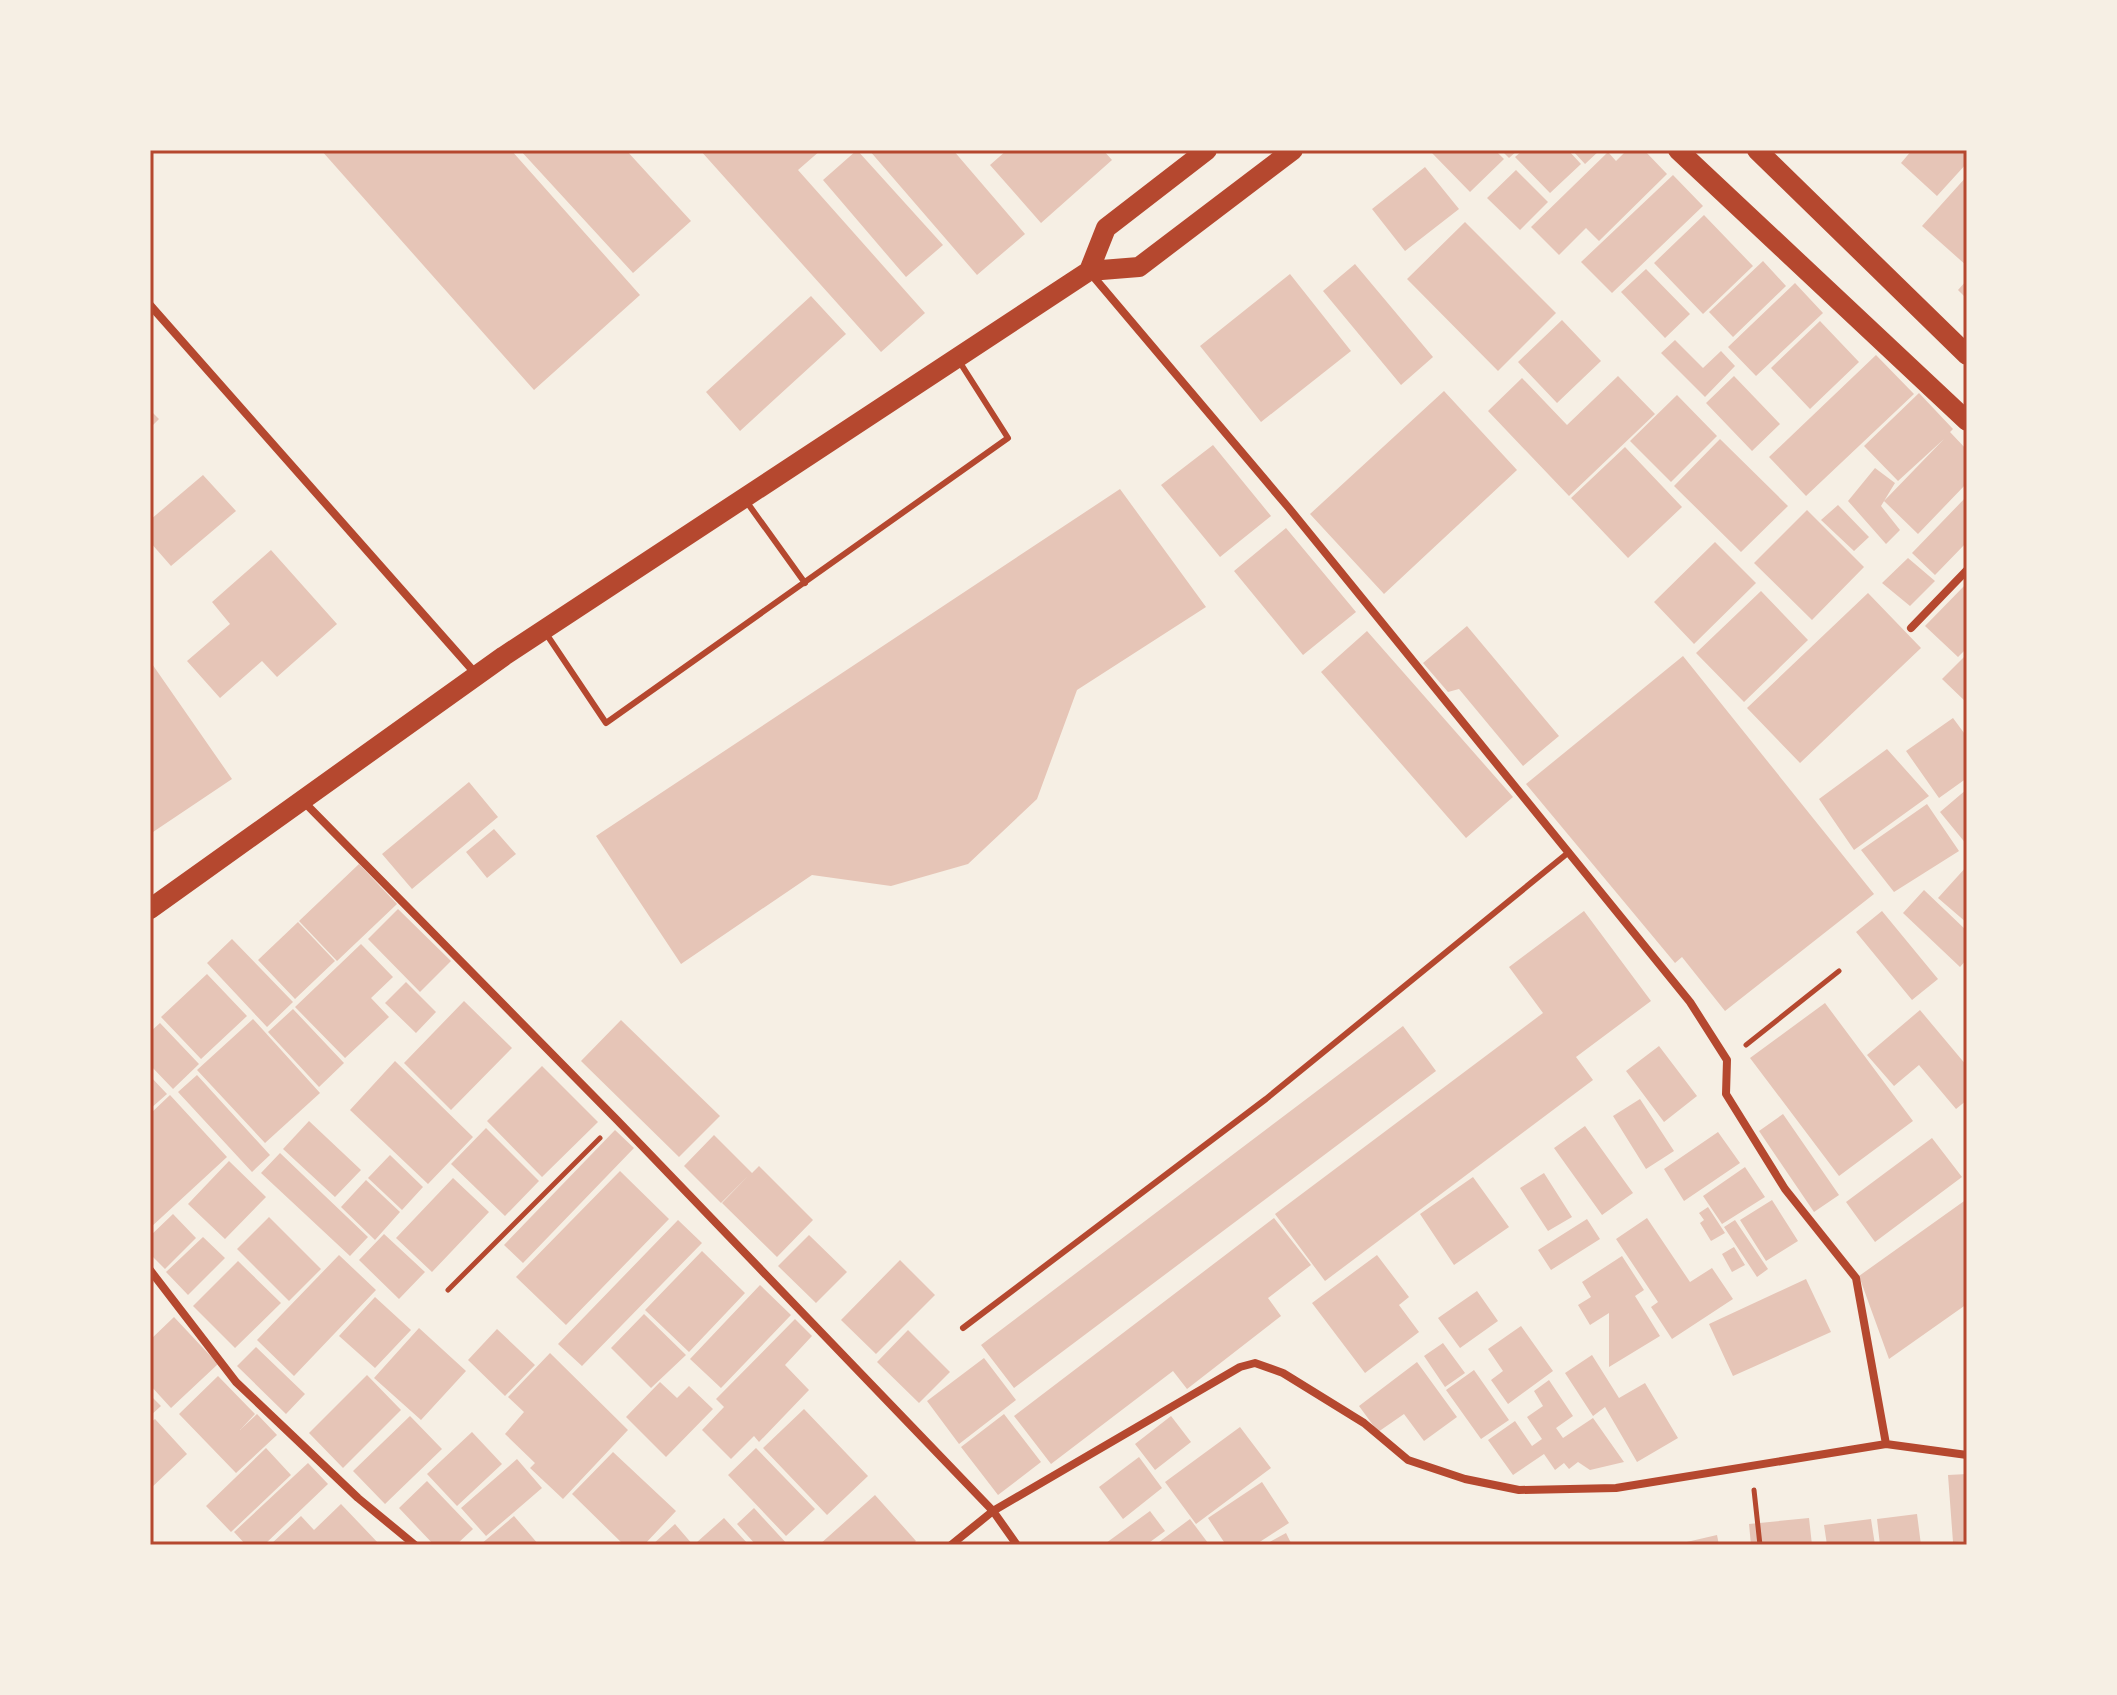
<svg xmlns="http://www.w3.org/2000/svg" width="2117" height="1695" viewBox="0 0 2117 1695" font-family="'Roboto Serif',serif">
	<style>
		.building { fill: #e6c5b7 }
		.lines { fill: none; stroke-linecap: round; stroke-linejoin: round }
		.path { stroke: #b5482f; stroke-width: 5 }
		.service { stroke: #b5482f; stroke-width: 6 }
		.minor { stroke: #b5482f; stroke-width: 8 }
		.primary { stroke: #b5482f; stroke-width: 20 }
		.neatline { fill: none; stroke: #b5482f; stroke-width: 3 }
	</style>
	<rect width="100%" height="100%" fill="#f6efe4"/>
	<path class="building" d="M321,150H511L640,295L534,390Z
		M520,150H626L691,221L633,273Z
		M700,150H821L798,170L925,313L881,352Z
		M857,150L943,245L906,277L823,180Z
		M869,150H953L1025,234L977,275Z
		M1007,150H1103L1112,160L1041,223L990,165Z
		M1435,150H1495L1504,159L1470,192L1432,153Z
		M1501,150H1518L1509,158Z
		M1523,150H1568L1581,164L1550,193L1515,157Z
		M1572,150H1600L1585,164Z
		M1627,150H1644L1667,174L1599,241L1586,228L1559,255L1531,227L1608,152L1616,161Z
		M1912,150H1967V163L1937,196L1901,163Z
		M1425,167L1459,209L1405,251L1372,209Z
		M1516,170L1548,202L1520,230L1487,198Z
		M1673,175L1703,206L1612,293L1581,262Z
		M1967,176V266L1922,226Z
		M1704,215L1753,266L1703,314L1654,263Z
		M1465,222L1556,313L1498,371L1407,279Z
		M1763,261L1786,286L1733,337L1709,312Z
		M1355,264L1433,357L1401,385L1323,291Z
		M1646,269L1690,314L1665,338L1621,292Z
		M1290,274L1351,351L1261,422L1200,346Z
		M1967,280V299L1958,290Z
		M1795,283L1823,313L1756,376L1728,347Z
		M811,296L846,334L740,431L706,392Z
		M1562,320L1601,361L1557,403L1518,362Z
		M1820,321L1859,362L1810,409L1771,368Z
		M1675,340L1703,368L1721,351L1735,366L1705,397L1661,353Z
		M1876,355L1914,394L1806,496L1769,457Z
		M1618,376L1655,414L1569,496L1488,411L1522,378L1567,425Z
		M1734,376L1780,424L1752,451L1706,403Z
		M1444,391L1517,470L1384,594L1310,514Z
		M1919,393L1953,429L1950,432L1967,450V483L1918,534L1884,501L1944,439L1898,481L1864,446Z
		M1677,395L1717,436L1671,482L1630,441Z
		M150,410L159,419L150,428Z
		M1720,439L1788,506L1741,552L1674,486Z
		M1213,445L1271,516L1220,557L1161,485Z
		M1625,447L1682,507L1628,558L1571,498Z
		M1875,468L1895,483L1881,506L1900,530L1886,544L1848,501Z
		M203,475L236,511L171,566L150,542V520Z
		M1120,489L1206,607L1077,690L1037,799L968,864L891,886L812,875L681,964L596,836Z
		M1967,496V542L1935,575L1912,553Z
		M1838,505L1869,537L1854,551L1821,520Z
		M1807,510L1864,567L1812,620L1754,563Z
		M1286,528L1356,612L1303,655L1234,571Z
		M1715,542L1756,583L1694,644L1654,602Z
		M271,550L337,624L277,677L262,661L220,698L187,661L230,624L212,602Z
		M1908,558L1935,581L1910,606L1882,583Z
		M1967,583V648L1958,657L1925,626Z
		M1761,591L1808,640L1744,702L1696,653Z
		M1868,593L1921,648L1800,763L1747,708Z
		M1467,626L1559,736L1523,766L1459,689L1448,692L1423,663Z
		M1367,631L1513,797L1466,838L1321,672Z
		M1967,654V703L1942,679Z
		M1683,656L1874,894L1725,1011L1682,957L1675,963L1526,784Z
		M150,661L232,779L153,832L150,828Z
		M1953,718L1967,737V778L1939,798L1906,751Z
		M1887,749L1929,796L1854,850L1819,799Z
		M469,782L498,817L412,889L382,854Z
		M1967,789V845L1940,812Z
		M1927,804L1959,851L1894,892L1861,850Z
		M494,829L516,854L487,878L466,852Z
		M359,864L397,904L337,961L299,921Z
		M1967,866V923L1938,898Z
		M1924,890L1967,931V959L1960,967L1903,913Z
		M398,909L451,961L420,992L368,939Z
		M1584,911L1651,1001L1576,1057L1593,1080L1325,1281L1275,1214L1543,1013L1509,967Z
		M1882,911L1938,979L1912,1000L1856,932Z
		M298,922L335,961L295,999L258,960Z
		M232,939L293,1002L267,1027L207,963Z
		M361,944L393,977L371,998L389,1017L345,1058L295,1007Z
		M207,974L247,1016L201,1059L161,1017Z
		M406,982L436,1012L416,1033L385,1003Z
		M464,1001L512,1048L451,1110L404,1063Z
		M1825,1003L1913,1121L1839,1176L1750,1058Z
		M293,1009L344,1063L319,1087L268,1032Z
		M1920,1010L1967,1066V1100L1956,1109L1919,1065L1894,1086L1867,1055Z
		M253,1019L320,1093L265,1143L197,1070Z
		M621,1020L720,1116L679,1157L581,1061Z
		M160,1023L199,1064L173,1089L150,1065V1032Z
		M1403,1026L1436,1071L1014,1388L981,1345Z
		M1659,1046L1697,1096L1664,1122L1626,1071Z
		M395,1061L473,1137L428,1184L350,1110Z
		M542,1066L598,1122L542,1177L487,1121Z
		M197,1075L270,1155L252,1172L178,1092Z
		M150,1076L167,1094L150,1109Z
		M170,1095L227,1157L150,1228V1114Z
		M1640,1099L1674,1151L1646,1169L1613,1116Z
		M1783,1114L1839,1195L1814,1212L1759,1131Z
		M309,1121L361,1170L335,1197L283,1149Z
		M1585,1126L1633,1193L1602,1215L1554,1148Z
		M486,1128L539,1181L505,1216L451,1164Z
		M615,1130L634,1148L523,1263L504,1245Z
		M1718,1132L1740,1163L1684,1201L1664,1169Z
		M714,1135L752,1173L759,1166L813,1220L777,1257L722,1203L748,1176L721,1203L684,1166Z
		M1932,1138L1962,1177L1875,1242L1846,1202Z
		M280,1153L368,1237L350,1256L261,1173Z
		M390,1155L423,1187L402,1210L368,1178Z
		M229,1161L266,1197L225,1239L188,1204Z
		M1745,1167L1765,1197L1722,1224L1703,1196Z
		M620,1171L669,1219L566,1325L516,1277Z
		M1544,1173L1572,1217L1548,1231L1520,1188Z
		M1473,1177L1509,1227L1454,1265L1420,1214Z
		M453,1178L489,1212L432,1272L396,1238Z
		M366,1180L400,1212L375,1240L341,1207Z
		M1967,1199V1304L1889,1359L1859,1276Z
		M1772,1200L1798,1241L1766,1261L1740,1220Z
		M1708,1207L1725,1233L1711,1241L1700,1223L1704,1220L1699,1213Z
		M173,1214L196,1238L165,1269L150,1254V1236Z
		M269,1217L321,1269L289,1301L237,1249Z
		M1274,1218L1311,1265L1268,1298L1281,1316L1187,1389L1173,1371L1051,1464L1014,1416Z
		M1647,1218L1690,1282L1712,1268L1733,1299L1672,1339L1651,1307L1658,1302L1616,1239Z
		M1587,1219L1600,1239L1551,1270L1538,1250Z
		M678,1220L702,1243L582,1366L558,1344Z
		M1735,1220L1768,1269L1757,1277L1724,1227Z
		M384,1234L425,1272L399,1299L359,1260Z
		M809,1235L847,1272L816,1303L778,1266Z
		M203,1237L225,1258L188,1295L166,1272Z
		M1734,1247L1745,1265L1732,1272L1722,1254Z
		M702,1251L745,1293L689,1352L645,1310Z
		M339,1255L376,1290L294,1376L257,1340Z
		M1377,1255L1409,1297L1399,1305L1419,1332L1365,1373L1312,1303Z
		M1622,1256L1644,1290L1635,1296L1660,1336L1609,1367V1313L1590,1325L1578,1305L1591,1297L1582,1282Z
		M900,1260L935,1295L876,1354L841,1320Z
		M238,1261L281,1303L235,1348L193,1306Z
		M1806,1279L1831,1332L1733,1376L1709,1324Z
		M760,1285L791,1315L721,1388L690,1359Z
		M1477,1291L1498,1321L1460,1348L1438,1318Z
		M375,1297L411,1330L375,1368L339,1336Z
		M644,1314L686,1355L651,1388L611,1348Z
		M174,1317L218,1364L171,1408L150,1385V1340Z
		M795,1319L812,1336L785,1365L809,1390L759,1442L754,1436L731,1459L702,1430L724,1407L716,1399Z
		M1521,1326L1553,1371L1508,1404L1491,1380L1503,1371L1488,1349Z
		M419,1328L466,1371L421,1420L374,1378Z
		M497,1329L535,1365L505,1396L468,1360Z
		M908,1330L950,1372L919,1403L877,1362Z
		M1443,1343L1465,1373L1445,1387L1424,1356Z
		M256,1347L305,1394L286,1414L237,1366Z
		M550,1353L628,1430L563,1499L530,1468L535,1463L505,1434L524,1412L508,1397Z
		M1592,1355L1619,1398L1645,1383L1678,1438L1637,1462L1605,1407L1593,1416L1565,1373Z
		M984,1358L1016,1400L959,1444L927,1401Z
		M1417,1362L1457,1417L1424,1441L1404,1414L1378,1432L1359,1406Z
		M1474,1370L1509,1420L1481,1439L1446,1390Z
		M367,1375L401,1410L343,1468L309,1433Z
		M218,1376L255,1414L240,1430L257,1414L277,1435L236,1473L179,1414Z
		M1549,1380L1573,1416L1556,1428L1563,1438L1593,1418L1624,1462L1590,1470L1578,1462L1569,1469L1564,1463L1555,1470L1544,1454L1513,1475L1488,1440L1515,1421L1532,1446L1542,1439L1527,1417L1543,1406L1534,1391Z
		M660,1382L677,1398L689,1386L713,1409L666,1457L626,1417Z
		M150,1395L161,1406L150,1416Z
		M804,1409L868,1476L827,1515L763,1448Z
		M1004,1414L1041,1462L998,1495L961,1447Z
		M410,1416L442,1449L385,1504L353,1471Z
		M1171,1416L1191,1442L1155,1470L1135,1444Z
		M155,1419L187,1454L150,1489V1423Z
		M1240,1427L1271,1468L1196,1524L1165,1482Z
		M472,1432L502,1464L457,1506L427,1474Z
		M266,1448L291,1475L231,1532L206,1506Z
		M756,1448L815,1509L786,1536L728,1475Z
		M613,1452L676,1511L644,1545H624L572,1494Z
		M1139,1457L1162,1488L1123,1519L1099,1487Z
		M517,1459L542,1488L486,1536L461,1508Z
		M308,1463L328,1484L264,1545H246L234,1532Z
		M1967,1474V1541L1953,1542L1948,1475Z
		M427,1481L473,1529L456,1545H434L399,1508Z
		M1262,1482L1289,1523L1255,1545H1226L1208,1518Z
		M875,1495L916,1541L912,1545H819Z
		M341,1504L380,1545H270L301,1516L314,1530Z
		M754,1508L788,1545H756L737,1524Z
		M1150,1511L1165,1531L1146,1545H1108L1106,1543Z
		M1917,1514L1921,1545H1880L1877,1519Z
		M514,1516L539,1545H480Z
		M724,1518L749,1545H698L696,1543Z
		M1809,1518L1812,1545H1751L1749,1524Z
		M1190,1519L1208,1543L1155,1545Z
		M1871,1519L1875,1545H1827L1824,1525Z
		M675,1524L693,1545H652Z
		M1286,1533L1292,1545H1264Z
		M1717,1535L1719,1545H1678V1544Z"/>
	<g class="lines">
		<path class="path" d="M1746,1045L1839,971
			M448,1290L600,1138
			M1754,1490L1760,1545"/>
		<path class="service" d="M746,501L805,583
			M545,632L606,723L1008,438L959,361
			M963,1328L1266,1099L1569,852"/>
		<path class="minor" d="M1092,275L1288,507L1690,1002L1727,1060L1726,1094L1785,1189L1856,1278L1886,1444
			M150,305L476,674
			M1911,628L1967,570
			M304,802L617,1120L993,1511L1017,1545
			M150,1270L236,1382L358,1498L415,1545
			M951,1545L993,1511L1240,1367L1255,1363L1283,1373L1364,1423L1408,1460L1465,1479L1519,1490L1616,1488L1886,1444L1967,1455"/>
		<path class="primary" d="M1678,150L1967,421
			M1757,150L1967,355
			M1089,271L1106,228L1207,150
			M150,909L504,656L1089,271L1139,267L1293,150"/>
	</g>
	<rect width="2117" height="1695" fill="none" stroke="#f6efe4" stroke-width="304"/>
	<rect x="152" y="152" width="1813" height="1391" class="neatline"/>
</svg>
